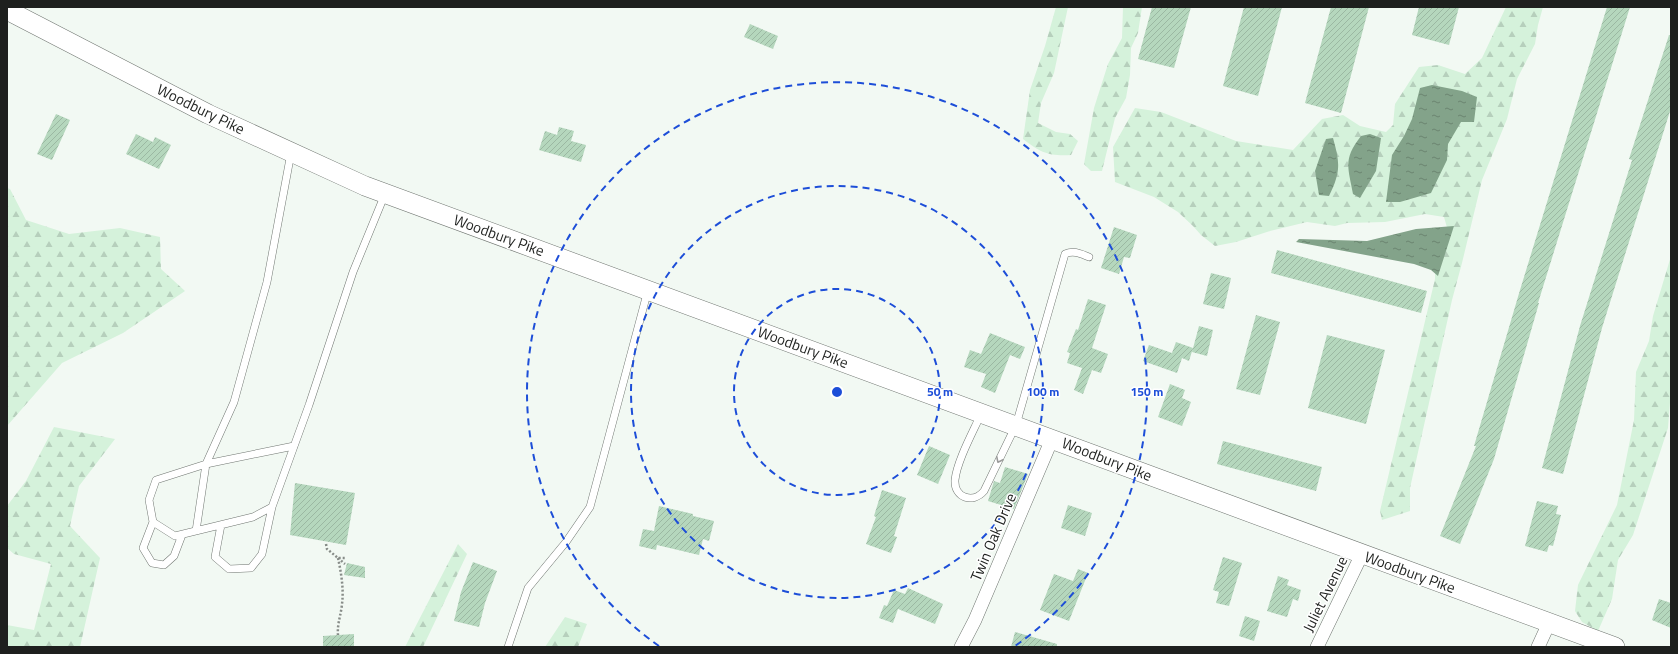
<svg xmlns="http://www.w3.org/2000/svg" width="1678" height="654" viewBox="0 0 1678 654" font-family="'Titillium Web',sans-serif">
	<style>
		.forest { fill: url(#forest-firs) }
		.water { fill: url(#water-ripples) }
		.building { fill: url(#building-hatch) }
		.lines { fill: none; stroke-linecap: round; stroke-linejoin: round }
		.lane-casing { stroke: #707671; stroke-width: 8 }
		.street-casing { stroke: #707671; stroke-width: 14 }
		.secondary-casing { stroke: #707671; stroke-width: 20 }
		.path { stroke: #878c88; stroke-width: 2.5; stroke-dasharray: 2 2; stroke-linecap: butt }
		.lane { stroke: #fff; stroke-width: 7 }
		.street { stroke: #fff; stroke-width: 13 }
		.secondary { stroke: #fff; stroke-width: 19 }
		.oneway { stroke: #9a9b9a }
		.ring { fill: none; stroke: #1d4ed8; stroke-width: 2; stroke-dasharray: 7 5 }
		.labels { text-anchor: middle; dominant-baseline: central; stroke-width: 3; stroke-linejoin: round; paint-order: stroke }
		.street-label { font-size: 15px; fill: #1e201e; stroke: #fff }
		.centre { fill: #1d4ed8; stroke: #fff; stroke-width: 2 }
		.ring-label { font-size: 12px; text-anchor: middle; font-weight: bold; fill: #1d4ed8; stroke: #fff; stroke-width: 3; stroke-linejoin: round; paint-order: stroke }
	</style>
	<defs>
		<pattern id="forest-firs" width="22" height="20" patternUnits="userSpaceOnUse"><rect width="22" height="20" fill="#d5f2db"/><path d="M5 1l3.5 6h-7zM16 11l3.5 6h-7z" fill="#b6cfbc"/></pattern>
		<pattern id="water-ripples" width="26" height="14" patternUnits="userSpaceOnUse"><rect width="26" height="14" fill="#83a38a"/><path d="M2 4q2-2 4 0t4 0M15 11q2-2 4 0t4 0" fill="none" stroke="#6b8470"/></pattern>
		<pattern id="building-hatch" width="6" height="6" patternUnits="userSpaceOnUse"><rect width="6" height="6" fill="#b5d7bd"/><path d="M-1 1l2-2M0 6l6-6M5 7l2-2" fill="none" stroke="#9bb8a2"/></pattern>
	</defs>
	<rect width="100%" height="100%" fill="#f2f9f3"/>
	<path class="forest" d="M1056,7H1068L1054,73L1041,103L1038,123L1056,132L1070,134L1078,141L1071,155C1048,156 1041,153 1023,139L1030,90L1045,46Z
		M1123,7H1142L1138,33L1131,48L1130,75L1126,98L1115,118L1102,171H1091L1084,164L1094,108L1108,64L1122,38Z
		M1506,7H1543L1538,25L1535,44L1517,79L1507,119L1482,180L1462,263L1452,300L1410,488V511L1382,520L1380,511L1435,279V263L1448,231L1444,217L1425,214L1385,222L1347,223L1335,226L1307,222L1270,231L1236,242L1215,246L1201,235L1193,226L1178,212L1154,197L1115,182L1113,147L1135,108L1161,112L1236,141L1293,150L1322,119L1343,115L1360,126L1386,132L1393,125L1395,104L1419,67L1438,65L1465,74L1482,58Z
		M7,188L10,189L26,220L69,234L120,228L160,237L161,269L185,291L123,333L62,363L7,426Z
		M1671,256V390L1668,428L1633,535L1618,560L1612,599L1598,631L1582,622L1575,611L1578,585L1617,505L1634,420L1636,372L1649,341L1653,316Z
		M54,427L115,439L79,486L70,526L100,558L80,647H7V625L34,630L51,564L14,554L7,548V506L26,481Z
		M458,544L467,554L423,647H405Z
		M565,617L587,624L578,647H545Z"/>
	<path class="water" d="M1432,85L1462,91L1477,97L1474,122H1461L1448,144L1447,160L1431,193L1400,202H1386L1392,155L1404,136L1412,119L1420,88Z
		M1370,134L1381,138L1376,171L1360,198L1353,194C1348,167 1343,159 1361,136Z
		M1333,138C1340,163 1341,172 1329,196L1319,195L1315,171L1326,139Z
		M1454,226L1438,276L1431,270L1414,264L1296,242L1299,239L1367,241L1416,229Z"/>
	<path class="building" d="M1152,7H1191L1174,68L1138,59Z
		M1244,7H1282L1258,96L1223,86Z
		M1331,7H1369L1341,113L1305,103Z
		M1419,7H1459L1449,45L1412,35Z
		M1607,7H1630L1538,303H1539L1494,459L1460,544L1440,536L1476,446H1474L1520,290Z
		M750,24L778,36L773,49L744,37Z
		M1669,35H1671V108L1602,328L1563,474L1542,468L1580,326L1632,160L1629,159Z
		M56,114L70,120L52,160L37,154Z
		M559,127L574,131L571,141L586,145L581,162L539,150L545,131L557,135Z
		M136,134L153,142L155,137L171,145L159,169L126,154Z
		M1114,227L1137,235L1130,258L1124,257L1119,274L1101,268Z
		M1277,250L1427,291L1421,313L1271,273Z
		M1211,273L1231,278L1224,309L1203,304Z
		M1088,299L1106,305L1092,348L1108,354L1101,373L1092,370L1083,394L1074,390L1082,368L1067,363L1070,353L1067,352L1076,329L1078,330Z
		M1256,315L1280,322L1260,395L1236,389Z
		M1199,326L1213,330L1207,356L1192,352Z
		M990,333L1025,347L1020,359L1010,355L995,393L981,387L986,374L964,367L970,350L981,354Z
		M1327,335L1385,350L1366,424L1308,408Z
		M1176,342L1193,348L1189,361L1182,358L1177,373L1143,361L1149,345L1172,353Z
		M1170,384L1185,390L1182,398L1191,402L1182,426L1158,417Z
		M1223,441L1322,467L1316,491L1217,464Z
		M929,446L950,455L938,484L917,475Z
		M1005,467L1028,474L1014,509L988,501L994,481L1000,483Z
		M295,483L355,493L346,545L290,535Z
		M882,490L906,498L894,536L897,537L891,553L866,544L876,517L874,516Z
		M1537,501L1558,506L1556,514L1561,515L1553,546L1549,545L1547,552L1525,546Z
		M1068,505L1092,513L1085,536L1061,528Z
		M659,506L693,514V516L714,521L709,541L703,539L699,555L657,545L656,550L639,546L643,529L654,531Z
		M1223,557L1242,563L1229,606L1216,603L1219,592L1213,590Z
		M473,562L497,571L485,603L479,627L454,621L461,592Z
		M347,563L365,567V578L344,575Z
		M1078,569L1088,573L1069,621L1040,610L1054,574L1073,581Z
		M1278,576L1289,580L1287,585L1301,590L1298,601L1293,599L1287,617L1267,611Z
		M908,588L943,604L935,624L898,609L893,623L879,618L884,605L887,606L894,590L905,594Z
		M1659,599L1671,603V628L1652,620Z
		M1245,616L1260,621L1254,641L1239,636Z
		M1015,632L1057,644V647H1011Z
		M354,634V647H323V636Z"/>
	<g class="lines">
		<defs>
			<path id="lane" d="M291,153L267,282L234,402L206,464L156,480L149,500L153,522L175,536L253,517L272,507L309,405L353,272L385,194
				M981,414C973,432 957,461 955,480C954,498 973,504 984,491L1016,425L1065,254C1074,250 1081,254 1089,257
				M153,522L143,548L152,563L164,565L174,556L182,535
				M221,525L215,557L229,569L251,568L262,554L272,507
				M196,531L206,464L294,446
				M508,647L528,588L566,542L590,507L648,290"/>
			<path id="street" d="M961,647L975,620L1052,439
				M1317,647L1362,554
				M1538,647L1549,623"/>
			<path id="secondary" d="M7,10L208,114L365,186L1615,647"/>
		</defs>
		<use href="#lane" class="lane-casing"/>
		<use href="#street" class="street-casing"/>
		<use href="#secondary" class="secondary-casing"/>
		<path class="path" d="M326,544L327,549L338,558H345
			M338,558C341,572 344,589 342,604C341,615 337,624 338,635
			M338,558L345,564"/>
		<use href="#lane" class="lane"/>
		<use href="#street" class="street"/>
		<use href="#secondary" class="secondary"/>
	</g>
	<defs><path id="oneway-chevron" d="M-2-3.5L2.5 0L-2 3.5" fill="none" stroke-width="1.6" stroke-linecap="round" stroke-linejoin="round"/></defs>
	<use class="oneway" href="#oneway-chevron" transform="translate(999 460) rotate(116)"/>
	<g class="ring">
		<circle cx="837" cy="392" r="103"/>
		<circle cx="837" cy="392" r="206"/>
		<path d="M659 646A310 310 0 1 1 1015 646"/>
	</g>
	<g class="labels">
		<g class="street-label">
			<text transform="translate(201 109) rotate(26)">Woodbury Pike</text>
			<text transform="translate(499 235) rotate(20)">Woodbury Pike</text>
			<text transform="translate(803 347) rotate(20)">Woodbury Pike</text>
			<text transform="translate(1107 459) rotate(21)">Woodbury Pike</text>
			<text transform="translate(993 537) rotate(-67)">Twin Oak Drive</text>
			<text transform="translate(1410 572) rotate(20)">Woodbury Pike</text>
			<text transform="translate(1325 594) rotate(-64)">Juliet Avenue</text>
		</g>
	</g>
	<circle cx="837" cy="392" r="6" class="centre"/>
	<g class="ring-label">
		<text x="940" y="396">50 m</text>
		<text x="1043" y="396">100 m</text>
		<text x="1147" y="396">150 m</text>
	</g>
	<rect width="1678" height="654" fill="none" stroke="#1e201e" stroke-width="16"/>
</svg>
